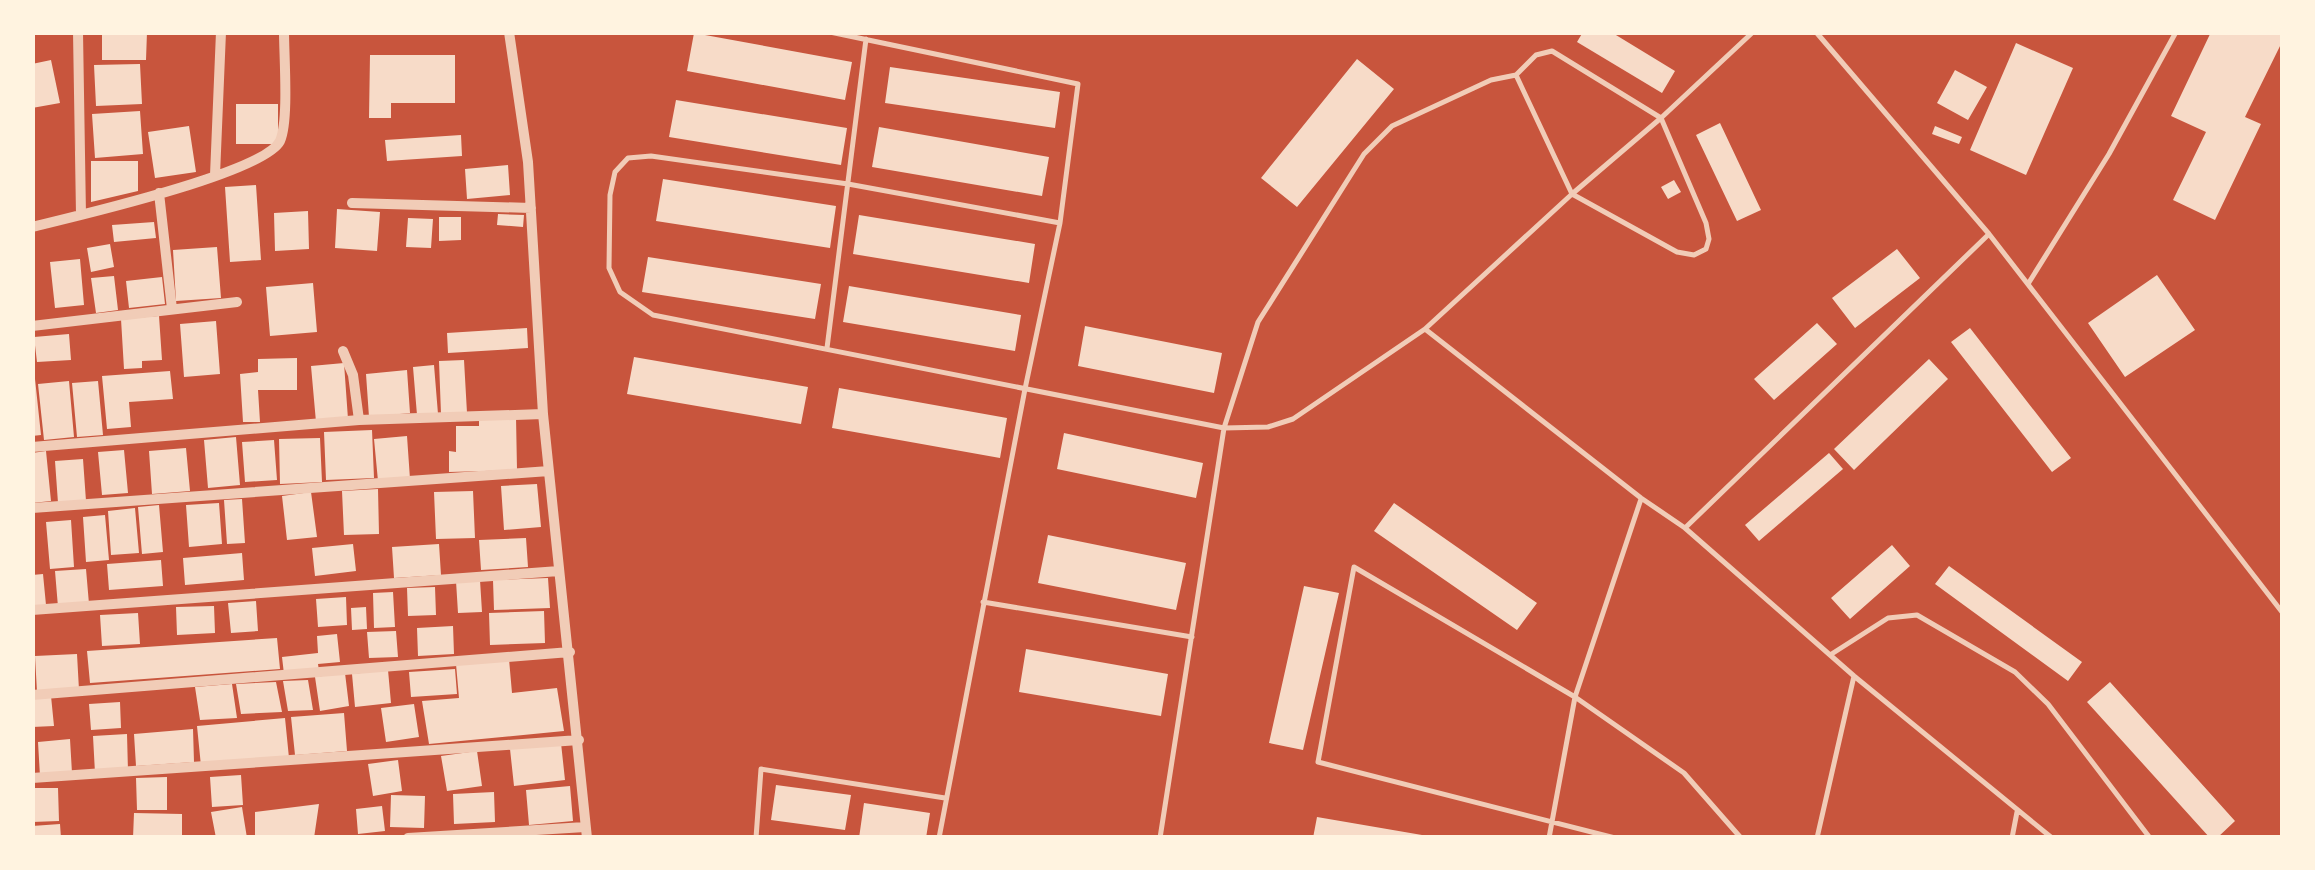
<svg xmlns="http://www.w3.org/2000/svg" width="2315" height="870" viewBox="0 0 2315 870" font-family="'Archivo Narrow',sans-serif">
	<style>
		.building { fill: #f7dbc8 }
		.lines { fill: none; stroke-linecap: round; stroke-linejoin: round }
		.service { stroke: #f1ccb7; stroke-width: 5 }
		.minor { stroke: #f1ccb7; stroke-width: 10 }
	</style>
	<rect width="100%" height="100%" fill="#c8553d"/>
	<path class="building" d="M102,32H147L146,60H102Z
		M1583,32H1611L1675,71L1662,93L1577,42Z
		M2211,32H2282V42L2245,117L2261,124L2215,220L2173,200L2206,132L2171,116Z
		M694,33L852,62L845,100L687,71Z
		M2016,43L2073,68L2026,175L1970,150Z
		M370,55H455V103H391V118H369Z
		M1357,59L1394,89L1297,207L1261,178Z
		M51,60L60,103L32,108V64Z
		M140,64L142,104L96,106L94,65Z
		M890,67L1060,92L1055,128L885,103Z
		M1955,70L1987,87L1968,120L1937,103Z
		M676,100L847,128L841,165L669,137Z
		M236,104H278V144H236Z
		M140,111L143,154L95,158L92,114Z
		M1720,123L1761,210L1737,221L1696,135Z
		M189,126L196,172L155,178L148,132Z
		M1935,126L1962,137L1959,144L1932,134Z
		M879,127L1049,157L1042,196L872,167Z
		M461,135L462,156L387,161L385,140Z
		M91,161H138V191L91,202Z
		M508,165L510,195L467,199L465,169Z
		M663,179L836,206L830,248L656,221Z
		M1674,180L1681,192L1668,199L1661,187Z
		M256,185L261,260L230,262L225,187Z
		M337,209L380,212L377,251L335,248Z
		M308,211L309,249L275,251L274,213Z
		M498,214L524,215L523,227L497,225Z
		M859,215L1035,244L1029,283L853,254Z
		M439,217H461V240L439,241Z
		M408,218L433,219L431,248L406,247Z
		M154,222L156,238L114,242L112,225Z
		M110,244L114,267L91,272L87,248Z
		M217,247L221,298L176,301L173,250Z
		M1897,249L1920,278L1855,328L1832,298Z
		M648,257L821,284L815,319L642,292Z
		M80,259L84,305L55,308L50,262Z
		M2157,275L2195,330L2125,377L2088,323Z
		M114,276L118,310L96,313L91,278Z
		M162,277L165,304L129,308L126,281Z
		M313,283L317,332L270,336L266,287Z
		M849,286L1021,315L1015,351L843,322Z
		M159,316L162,360L142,361V368L124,369L121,319Z
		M216,321L220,374L184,377L180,324Z
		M1817,323L1837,344L1774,400L1754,379Z
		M1085,326L1222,353L1214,393L1078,366Z
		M527,328L528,348L448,353L447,333Z
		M1970,328L2071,458L2052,472L1951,342Z
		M69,334L71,360L37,362L34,337Z
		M634,357L808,387L801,424L627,394Z
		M297,358V390H258L260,422H243L240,374L258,372V359Z
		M1929,359L1948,379L1854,470L1834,449Z
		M464,360L467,413L441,414L439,361Z
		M344,363L348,419L316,422L311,366Z
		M434,365L438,414L417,415L413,367Z
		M407,370L410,413L369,417L366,374Z
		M170,371L173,399L129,402L131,427L107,429L102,376Z
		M35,379L41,435L32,436V380Z
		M69,381L74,437L44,440L38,384Z
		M98,381L103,435L77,437L72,383Z
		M839,388L1007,418L1000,458L832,428Z
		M516,417L517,470L449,472V451L456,452V426H479V418Z
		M372,430L374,478L326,480L324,432Z
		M1064,433L1203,463L1196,498L1057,469Z
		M407,436L410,479L378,481L374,439Z
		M236,437L240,485L208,488L204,440Z
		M320,438L322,482L280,484L279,439Z
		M274,440L277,480L245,482L242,442Z
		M186,448L190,491L152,494L149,451Z
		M124,450L128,493L102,495L98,452Z
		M46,451L51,501L32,503V453Z
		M1829,453L1843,469L1759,541L1745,525Z
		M83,459L86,501L58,503L55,461Z
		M537,484L541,527L504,530L501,486Z
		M378,489L379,534L344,535L342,491Z
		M473,491L475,538L436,539L434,492Z
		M311,492L317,537L287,540L282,496Z
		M242,499L245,543L227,544L224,500Z
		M219,503L222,544L189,547L186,505Z
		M1394,503L1537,603L1517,630L1374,531Z
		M159,505L163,552L142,554L138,507Z
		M135,508L139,553L111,555L108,511Z
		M105,515L109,560L86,562L83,517Z
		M71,520L74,567L50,569L46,522Z
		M1048,535L1186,563L1176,610L1038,583Z
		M526,538L528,567L481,570L479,540Z
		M353,544L356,571L315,576L312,548Z
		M439,544L441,575L394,578L392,547Z
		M1892,545L1910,566L1850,619L1831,598Z
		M242,553L244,580L185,585L183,558Z
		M161,560L163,586L109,590L107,564Z
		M1949,566L2082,662L2068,681L1935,584Z
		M86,569L89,604L58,607L55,571Z
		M43,574L46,605L32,606V575Z
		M548,578L550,608L494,610L493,580Z
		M480,580L482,612L458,613L456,581Z
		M1304,586L1339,593L1303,750L1269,743Z
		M435,587L436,615L408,616L407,588Z
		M393,592L395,627L374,628L373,593Z
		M346,597L347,625L318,627L316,599Z
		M256,601L258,631L231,633L228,603Z
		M214,606L215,633L177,635L176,607Z
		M366,607L367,629L352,630L351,608Z
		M544,611L545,643L490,645L489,613Z
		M138,613L140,644L102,646L100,615Z
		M453,626L454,654L418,656L417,628Z
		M396,631L398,657L369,658L367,632Z
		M337,634L340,662L318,664L319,671L284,674L282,657L318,653L317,636Z
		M277,638L280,669L90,683L87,651Z
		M1026,649L1168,674L1161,716L1019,692Z
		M77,654L79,690L37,692L35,656Z
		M509,659L512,693L557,688L564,731L429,744L422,701L459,698L456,664Z
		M455,669L457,694L411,697L409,672Z
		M388,670L391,703L355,707L352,674Z
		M345,673L349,706L320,711L315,677Z
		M308,680L313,710L288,711L283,681Z
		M276,682L282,712L241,714L236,684Z
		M2110,682L2235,821L2217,838H2210L2087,702Z
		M232,684L237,718L200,720L195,687Z
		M51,696L54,726L32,727V698Z
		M120,702L121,728L91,730L89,704Z
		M414,704L419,737L386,742L381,708Z
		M344,713L347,751L295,755L291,717Z
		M285,718L289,758L201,766L197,726Z
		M193,729L194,762L136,766L134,734Z
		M127,734L128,771L95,773L93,736Z
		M70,739L72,773L40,776L38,742Z
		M561,743L565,780L514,786L510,749Z
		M477,751L482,786L447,791L441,756Z
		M398,760L402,791L373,796L368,764Z
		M241,775L243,805L212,807L210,777Z
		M167,777V810H137L136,778Z
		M776,785L851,795L845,830L771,820Z
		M570,786L573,821L529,825L526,790Z
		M32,788H58L59,821L32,822Z
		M494,792L495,822L454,824L453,794Z
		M391,795L425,796L424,828L390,827Z
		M864,803L930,813L926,838H859Z
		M319,804L314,838H255V812Z
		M382,806L385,831L358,834L356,809Z
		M242,807L247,838H216L211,812Z
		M134,813L182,814V838H133Z
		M1317,817L1422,835V838H1313Z
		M60,824L61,838H32V826Z"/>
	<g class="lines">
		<path class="service" d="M830,32L1078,84L1060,223L1025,389L939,838
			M1816,32L1989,234L2282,612
			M1060,223L848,184L651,156L628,158L615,172L610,195L609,268L620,292L653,315L1224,428L1268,427L1293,419L1425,329L1641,498L1685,528
			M1989,234L1685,528L1854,676L2052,838
			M2028,284L2109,154L2176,32
			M1425,329L1572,194L1677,252L1694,255L1706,249L1709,239L1706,223L1661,118L1572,194L1516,75
			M827,348L866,39
			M983,602L1192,637
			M1830,655L1888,618L1917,615L2015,672L2048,704L2150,838
			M756,838L761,769L945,798
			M1160,838L1224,428L1258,322L1364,154L1392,126L1491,80L1516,75L1536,55L1552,51L1661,118L1753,32
			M1549,838L1575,697L1641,499
			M1615,838L1318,762L1354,567L1575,697L1684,773L1741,838
			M1817,838L1854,676
			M2012,838L2017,812"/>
		<path class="minor" d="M78,32L81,215
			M509,32L528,162L543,414L587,838
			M215,175L221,32
			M159,193L172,309
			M352,203L531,208
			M32,227C73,217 264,173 280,141C289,121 284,57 284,32
			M32,326L237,302
			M343,351L353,375L359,420
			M32,447L359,420L543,414
			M32,508L549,471
			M32,610L559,571
			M32,695L570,652
			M32,778L579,740
			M408,838L585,827"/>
	</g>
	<rect width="2315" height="870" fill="none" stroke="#fff3e0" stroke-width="70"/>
</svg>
